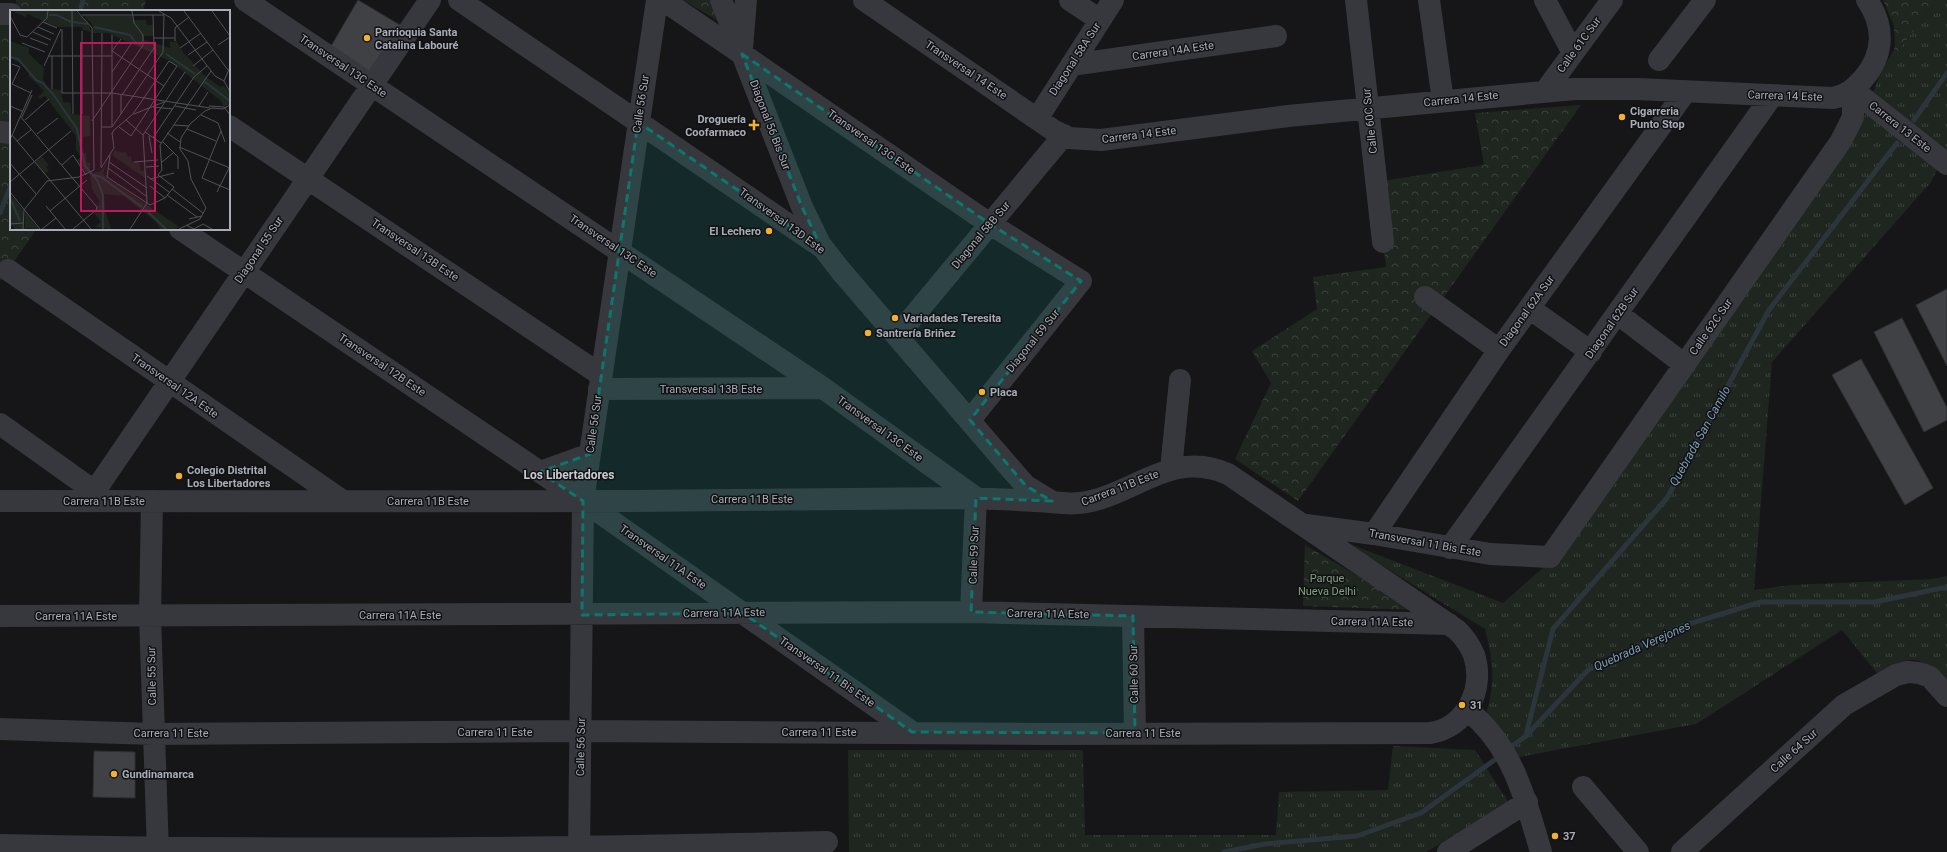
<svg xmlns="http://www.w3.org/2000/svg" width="1947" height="852" viewBox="0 0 1947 852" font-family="Roboto,sans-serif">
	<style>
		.grass { fill: url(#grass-tufts) }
		.park { fill: url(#park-crowns) }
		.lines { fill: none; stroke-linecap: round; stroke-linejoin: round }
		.stream { stroke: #2c353c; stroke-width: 5 }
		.building { fill: #404145; stroke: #303034 }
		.minor { stroke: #37383d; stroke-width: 22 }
		.marked { fill: #0f766e; fill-opacity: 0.2; stroke: #0f766e; stroke-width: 3; stroke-dasharray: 8 5; stroke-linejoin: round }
		.poi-dot { fill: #f2b134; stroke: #111113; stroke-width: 1.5 }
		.labels { text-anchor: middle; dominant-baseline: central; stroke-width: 3; stroke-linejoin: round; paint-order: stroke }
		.poi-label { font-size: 11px; font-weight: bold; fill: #a8adb8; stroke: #111113; text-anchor: start }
		.street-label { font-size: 11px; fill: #a8adb8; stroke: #111113 }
		.park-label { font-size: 11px; fill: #7fa381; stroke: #111113 }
		.water-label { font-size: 12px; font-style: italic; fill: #7f9bb3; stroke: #111113 }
		.neighbourhood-label { font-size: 12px; font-weight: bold; fill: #c9ccd4; stroke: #111113 }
		.inset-river { fill: none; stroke: #2c353c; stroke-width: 2 }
		.inset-road { fill: none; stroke: #505258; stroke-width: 1 }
		.view { fill: #c2185b; fill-opacity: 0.15; stroke: #c2185b; stroke-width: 2 }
		.inset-edge { fill: none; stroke: #a8adb8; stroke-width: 2 }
	</style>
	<defs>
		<pattern id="grass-tufts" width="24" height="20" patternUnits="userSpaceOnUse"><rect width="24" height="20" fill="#1e261f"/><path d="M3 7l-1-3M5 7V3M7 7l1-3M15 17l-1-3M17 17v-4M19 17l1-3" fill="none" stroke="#3c433d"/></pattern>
		<pattern id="park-crowns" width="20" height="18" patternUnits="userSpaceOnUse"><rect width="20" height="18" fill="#1e261f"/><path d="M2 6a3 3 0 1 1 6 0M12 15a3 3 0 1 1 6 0" fill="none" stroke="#3c433d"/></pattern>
	</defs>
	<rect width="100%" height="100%" fill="#161618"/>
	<path class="grass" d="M1936,0H1947V151L1931,182L1772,362L1754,590L1792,585L1932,579L1947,576V681C1938,671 1924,659 1910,660C1903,661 1887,674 1881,678L1842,630L1696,724L1519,757L1486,714C1496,681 1493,662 1485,629L1342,541L1503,603L1560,553L1862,122L1879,77Z
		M1393,746L1475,750L1509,803L1426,852H849L848,750H1083L1085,835H1276L1279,792L1388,790Z"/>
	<path class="park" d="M16,0H146L143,11H16Z
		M683,0H711L720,22Z
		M1883,0H1936L1879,77L1895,47L1894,26Z
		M0,14H11V229H37L0,281Z
		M1581,105L1298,501L1235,459L1271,383L1252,351L1317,309L1313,277L1386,267L1376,182L1484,165L1475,113Z
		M1305,545L1416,610L1303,606Z"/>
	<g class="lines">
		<path class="stream" d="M81,7L83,0
			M1914,120L1947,73
			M0,213L11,185
			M1526,735L1553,629L1667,498L1769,310L1897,143
			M1508,749L1526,736L1588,670L1682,626L1761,602H1875L1942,588H1947
			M1224,852L1265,844L1357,836L1421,813L1500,756"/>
	</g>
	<path class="building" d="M358,0L405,28L373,78L330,48Z
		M1947,289V366L1916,305Z
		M1902,318L1947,408V420L1924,432L1874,332Z
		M1861,359L1933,488L1905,505L1832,375Z
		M94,751L135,752V798L93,797Z"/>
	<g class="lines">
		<path class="minor" d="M245,0L823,388L976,498L971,612
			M459,0L823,248L841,271L1011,469L1026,486L1051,501
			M663,0L990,224L1081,281L970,420
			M721,0L802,207L821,246
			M864,0L1053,130L1069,138L1101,140L1288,116L1575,89H1637L1833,98C1847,95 1854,89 1864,78C1884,54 1885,26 1867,0
			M1070,0L1100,20
			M1356,0L1383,242
			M1429,0L1443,101
			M1545,0L1573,53
			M0,14H11
			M742,48L746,0
			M1659,60L1705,0
			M1071,65L1276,36
			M1546,90L1612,0
			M1853,90L1947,164
			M1037,119L1113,0
			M229,126L601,375
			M0,132L11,133
			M180,229L583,501L912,732
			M8,270L343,501
			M1425,297L1499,350
			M1529,308L1591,352
			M1618,314L1685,365
			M897,336L1064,135
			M599,389L823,388
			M0,424L94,491
			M1171,469L1180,380
			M540,472L590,454
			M0,501C209,501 419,502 628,501C702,500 777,499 852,499C922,498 992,497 1063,503C1123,509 1165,445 1228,474L1457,630C1464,637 1470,645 1474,655C1485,689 1466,728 1430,733L1045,734L581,731L153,734L0,729
			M88,501L430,0
			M152,501L150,616L158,852
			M1306,525L1374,534L1490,554L1550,557L1841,141L1853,117V90
			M1374,534L1499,350L1686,91
			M1450,548L1772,96
			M0,616L971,612L1449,624
			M1133,616L1135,733
			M1467,710C1512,744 1526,800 1541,852
			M1583,787L1638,852
			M0,845C276,851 551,849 827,842
			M579,852L583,501L657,0
			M1448,852L1527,802
			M1682,852L1844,705L1896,675L1908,672L1919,673L1930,677L1947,696"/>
	</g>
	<path class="marked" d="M742,54L990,224L1081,281L970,420L1026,486L1052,501L976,498L971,612L1133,616L1135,733L912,732L743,613L582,615L583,501L540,472L590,454L638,122L821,247L802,207Z"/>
	<g class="poi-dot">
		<circle cx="367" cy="38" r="4"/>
		<circle cx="1622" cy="117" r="4"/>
		<path d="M752 119h4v4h4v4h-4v4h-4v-4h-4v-4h4z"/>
		<circle cx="769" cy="231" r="4"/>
		<circle cx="895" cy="318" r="4"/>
		<circle cx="868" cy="333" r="4"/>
		<circle cx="982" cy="392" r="4"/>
		<circle cx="179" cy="476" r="4"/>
		<circle cx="1462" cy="705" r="4"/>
		<circle cx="114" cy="774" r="4"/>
		<circle cx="1555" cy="836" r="4"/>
	</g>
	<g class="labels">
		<g class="poi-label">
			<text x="375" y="32">Parrioquia Santa<tspan x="375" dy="13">Catalina Labouré</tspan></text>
			<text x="1630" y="111">Cigarreria<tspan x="1630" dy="13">Punto Stop</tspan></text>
			<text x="746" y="119" text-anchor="end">Droguería<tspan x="746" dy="13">Coofarmaco</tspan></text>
			<text x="761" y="231" text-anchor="end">El Lechero</text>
			<text x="903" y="318">Variadades Teresita</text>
			<text x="876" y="333">Santrería Briñez</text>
			<text x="990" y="392">Placa</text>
			<text x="187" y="470">Colegio Distrital<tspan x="187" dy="13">Los Libertadores</tspan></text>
			<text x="1470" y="705">31</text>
			<text x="122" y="774">Gundinamarca</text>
			<text x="1563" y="836">37</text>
		</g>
		<g class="street-label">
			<text transform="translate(1579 45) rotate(-54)">Calle 61C Sur</text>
			<text transform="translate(1173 51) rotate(-8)">Carrera 14A Este</text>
			<text transform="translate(1075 59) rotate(-57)">Diagonal 58A Sur</text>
			<text transform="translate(343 66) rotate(34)">Transversal 13C Este</text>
			<text transform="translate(966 70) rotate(34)">Transversal 14 Este</text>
			<text transform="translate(1785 96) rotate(2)">Carrera 14 Este</text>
			<text transform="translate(1461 99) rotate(-6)">Carrera 14 Este</text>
			<text transform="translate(641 104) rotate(-81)">Calle 56 Sur</text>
			<text transform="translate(1370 121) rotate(-96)">Calle 60C Sur</text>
			<text transform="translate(770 125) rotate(69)">Diagonal 56 Bis Sur</text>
			<text transform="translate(1900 127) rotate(38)">Carrera 13 Este</text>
			<text transform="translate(1139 135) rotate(-7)">Carrera 14 Este</text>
			<text transform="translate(871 142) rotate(35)">Transversal 13G Este</text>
			<text transform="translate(782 221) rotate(36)">Transversal 13D Este</text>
			<text transform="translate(981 235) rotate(-50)">Diagonal 58B Sur</text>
			<text transform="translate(613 246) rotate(34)">Transversal 13C Este</text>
			<text transform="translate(259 250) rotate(-56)">Diagonal 55 Sur</text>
			<text transform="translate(415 250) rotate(34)">Transversal 13B Este</text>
			<text transform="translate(1527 311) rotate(-54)">Diagonal 62A Sur</text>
			<text transform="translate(1612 323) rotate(-55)">Diagonal 62B Sur</text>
			<text transform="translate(1711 327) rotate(-55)">Calle 62C Sur</text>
			<text transform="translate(1033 341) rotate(-51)">Diagonal 59 Sur</text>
			<text transform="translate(382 365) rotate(34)">Transversal 12B Este</text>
			<text transform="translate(175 386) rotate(35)">Transversal 12A Este</text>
			<text x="711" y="389">Transversal 13B Este</text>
			<text transform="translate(594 424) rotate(-82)">Calle 56 Sur</text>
			<text transform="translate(880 429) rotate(36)">Transversal 13C Este</text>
			<text transform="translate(1120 488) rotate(-21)">Carrera 11B Este</text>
			<text x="752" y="499">Carrera 11B Este</text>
			<text x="104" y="501">Carrera 11B Este</text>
			<text x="428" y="501">Carrera 11B Este</text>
			<text transform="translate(1425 543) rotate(10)">Transversal 11 Bis Este</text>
			<text transform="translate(974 555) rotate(-88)">Calle 59 Sur</text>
			<text transform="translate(663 557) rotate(35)">Transversal 11A Este</text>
			<text transform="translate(724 613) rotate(-1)">Carrera 11A Este</text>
			<text transform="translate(1048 614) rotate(1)">Carrera 11A Este</text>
			<text x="400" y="615">Carrera 11A Este</text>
			<text x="76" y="616">Carrera 11A Este</text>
			<text transform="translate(1372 622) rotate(1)">Carrera 11A Este</text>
			<text transform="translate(827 672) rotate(35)">Transversal 11 Bis Este</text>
			<text transform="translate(1134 674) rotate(-91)">Calle 60 Sur</text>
			<text transform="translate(152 676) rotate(-91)">Calle 55 Sur</text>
			<text x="495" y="732">Carrera 11 Este</text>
			<text x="819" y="732">Carrera 11 Este</text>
			<text x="171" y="733">Carrera 11 Este</text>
			<text x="1143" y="733">Carrera 11 Este</text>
			<text transform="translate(581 747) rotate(-89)">Calle 56 Sur</text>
			<text transform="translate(1794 751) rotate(-42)">Calle 64 Sur</text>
		</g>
		<g class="park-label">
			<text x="1327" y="578">Parque<tspan x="1327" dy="13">Nueva Delhi</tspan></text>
		</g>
		<g class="water-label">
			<text transform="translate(1700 436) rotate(-61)">Quebrada San Camilo</text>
			<text transform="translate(1642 646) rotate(-24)">Quebrada Verejones</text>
		</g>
		<g class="neighbourhood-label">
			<text x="569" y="475">Los Libertadores</text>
		</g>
	</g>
	<g transform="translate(10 10)">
		<rect width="220" height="220" fill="#161618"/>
		<path d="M0,31L19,38V44L34,58L33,70L39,79L51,80L53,92L61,93V104L80,106V126L73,127V143H76L77,153H80V160L76,163L67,150L71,147L66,140V126L35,86L30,89L28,87L34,81L18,65L20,63L12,54L0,48ZM98,149L93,163L97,168L168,216L167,219H150L147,213L114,186L94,184L95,200L101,219L85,217L91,212L84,203L90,192L82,179L80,164L91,161ZM0,184L13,200V216L16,219H5L0,213Z" fill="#1e261f"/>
		<path d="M6,1H65L78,12L81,22L72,20V17H47L17,4L16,7L5,3ZM74,6H122V10H136L137,15H143V26H134V30L160,38V32H165V28L173,42L196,67L211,77L214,76L220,83V94L214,97L211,91L160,51L98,23H83L82,14ZM105,140L112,143L115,141L118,147L121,146L122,152H129L131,161L135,160L136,169L102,145ZM32,147L39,155L36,157L39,160L35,164L25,152ZM15,202L29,219L15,218Z" fill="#1e261f"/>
		<path class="inset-river" d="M39,5H47L61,12M63,12L78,14M84,17L120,25L125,32L131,35M156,44L185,64M0,47L8,49L26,70L33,73L43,84L67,119L75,156L87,170L93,185V219M195,72L220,91M83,165L91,167L132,197M0,188L10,211M135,199L156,219"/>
		<path class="inset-road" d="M62,1L63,104M67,1L82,18L84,160M149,1L161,8L205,66L214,71M174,1L218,60M202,1L220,26M72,5H154M0,6L10,25L17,27L37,8L38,1M33,12L47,18M28,17L44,24M52,19V83H102L200,98M23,22L41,30M102,25V116M20,28L38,35M144,28H164M165,31V18L179,7M12,33L35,42M208,35L220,27M170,38L191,23M102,41L154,76M102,41L111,29M178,45L197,32M38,46H102M42,46V79M2,54L10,57L2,74L21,83M34,56L51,19M183,56L203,40M220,57L214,71L220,82M102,62L121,34M111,85V104M112,85L144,38L143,5M0,96L12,101M165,96L186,100M189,96L198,82M199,96L214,97L220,105M143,97L163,99M72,104V21M124,104L154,92M191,105L208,113L215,132M10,106L87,197L86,200L63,219M12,107L22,85M15,110L39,89M116,110L133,125M82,111L133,35V25L124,13L122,1M164,115L179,116M92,117H102L153,42L154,4M177,119L206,131M211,121L192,168L220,180M135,122L151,133M157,123L170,132M27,124L48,108M102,124L104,120L123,104L159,51L167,56L121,126L109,117M2,125L81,219M139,126L142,143M143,128L184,67L197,56M0,130L22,80M7,131L22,119M152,131L168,147V159M169,137L220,158M100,145L97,167L140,195L155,188L164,177L148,165L152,160L150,135L201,61M99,152L137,178M124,152L148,150M152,152L163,143M0,153L26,184M52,155L63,145L76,165M91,157L92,23M136,157L149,156M91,158L104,138L102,123M98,158L136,186M137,166L159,182M140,169L164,163M0,172L61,121M140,176L155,188M162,179L193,203M0,182L30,219M207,182L220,156M157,185L187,207M137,193L133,125L175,62M36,196L55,219M40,201L77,170M179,209L192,206M0,214L13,213M176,215L184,219L193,214L202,219M13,219L14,200L37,171L69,167L84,160M32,219L46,208M120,219L137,193M169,219L190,209L196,198L181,169L178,151L170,139L171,128L180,114L195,101L202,98L213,99L220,95"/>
		<path class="view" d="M71,33H145V201H71Z"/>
		<rect width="220" height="220" class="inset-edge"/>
	</g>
</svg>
